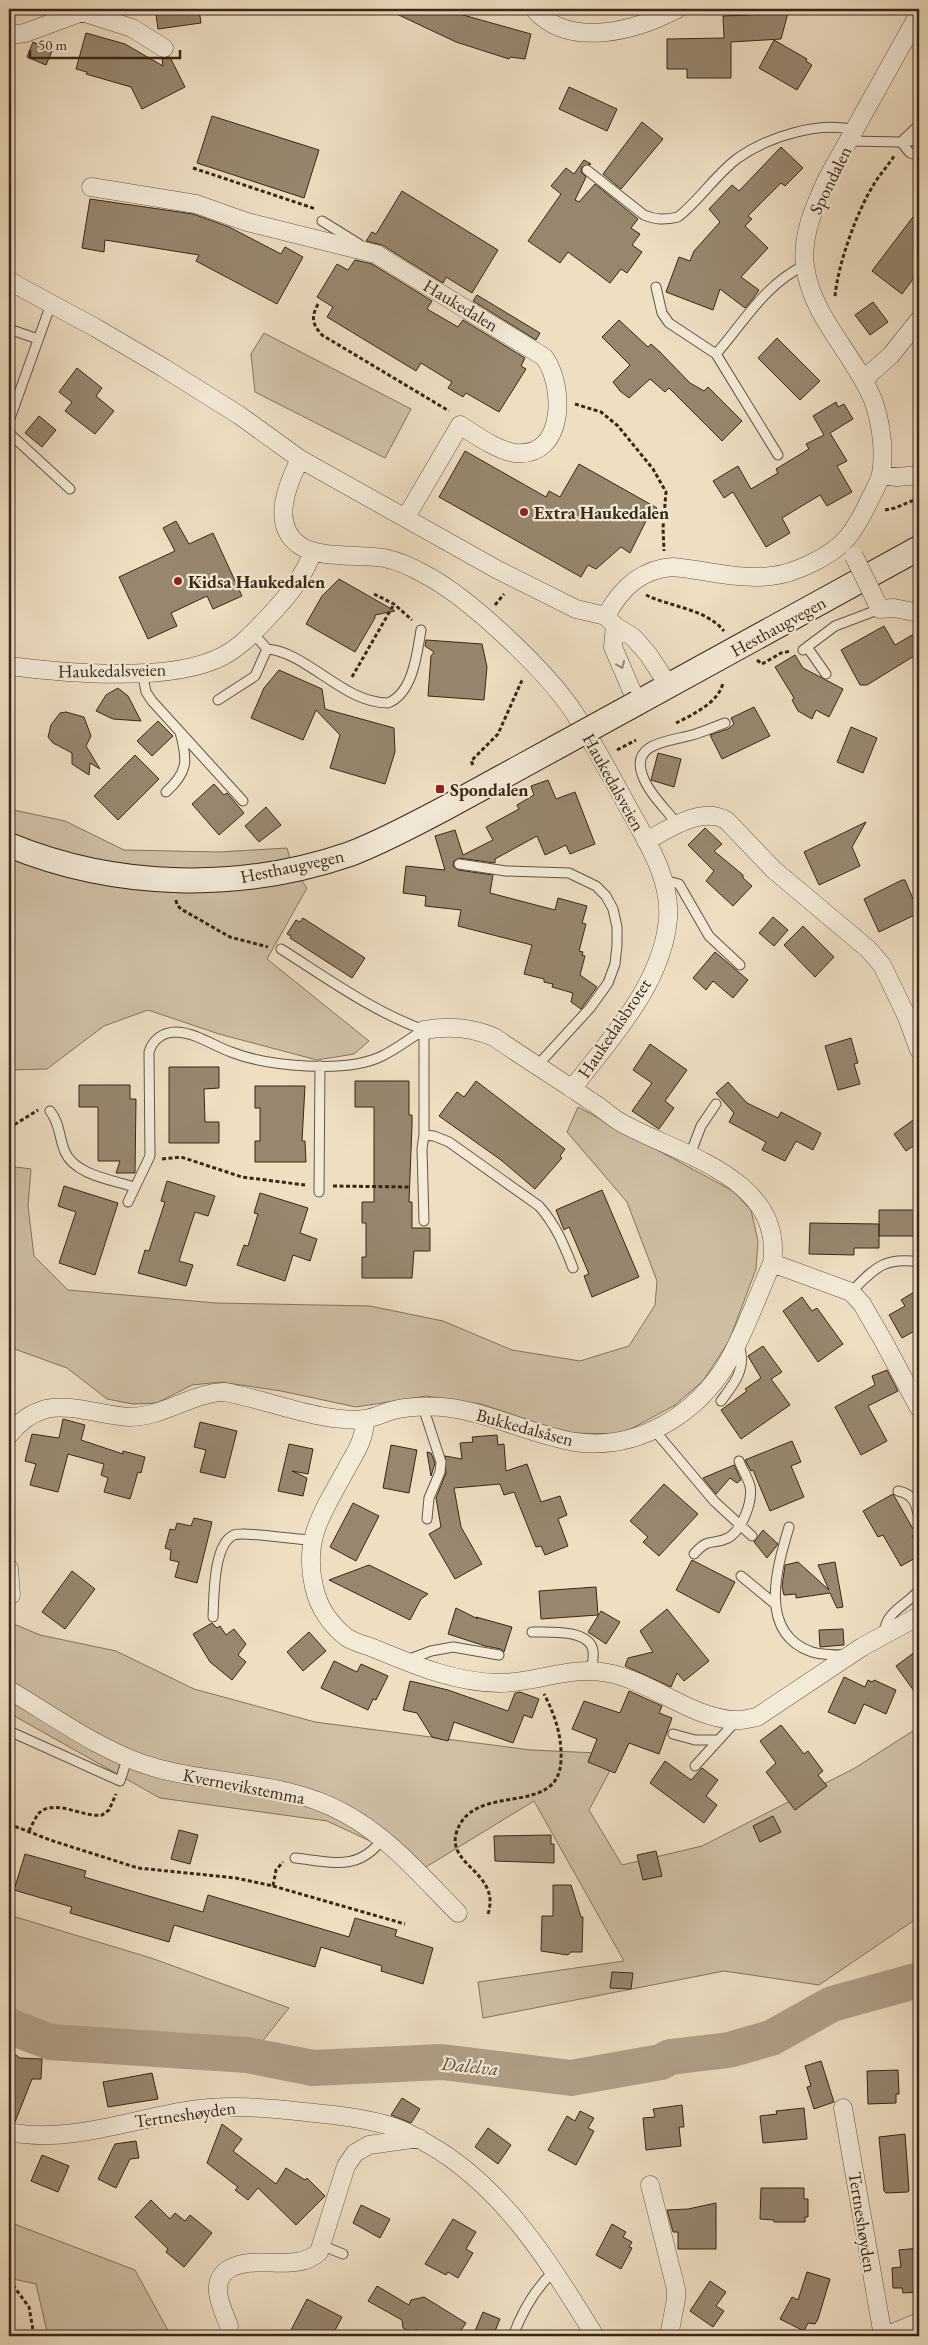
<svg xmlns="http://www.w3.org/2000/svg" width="928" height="2345" viewBox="0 0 928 2345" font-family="'EB Garamond',serif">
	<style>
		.green { fill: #cfc0a5; stroke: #84745d }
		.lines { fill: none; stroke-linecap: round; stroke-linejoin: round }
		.river { stroke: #b0a088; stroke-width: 36 }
		.building { fill: #97876f; stroke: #392715 }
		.lane-casing { stroke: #665540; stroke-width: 11 }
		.street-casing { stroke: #665540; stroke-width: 19 }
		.secondary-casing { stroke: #392715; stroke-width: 26 }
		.path { stroke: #392715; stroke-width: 3; stroke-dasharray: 4 2.5; stroke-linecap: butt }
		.lane { stroke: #f4ead8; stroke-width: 9 }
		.street { stroke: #f4ead8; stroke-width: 18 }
		.secondary { stroke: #f4ead8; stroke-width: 24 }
		.street-bridge-casing { stroke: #665540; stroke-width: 19; stroke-linecap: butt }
		.secondary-bridge-casing { stroke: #392715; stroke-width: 26; stroke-linecap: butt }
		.street-bridge { stroke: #f4ead8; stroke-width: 18 }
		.secondary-bridge { stroke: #f4ead8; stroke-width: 24 }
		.oneway { stroke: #968876 }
		.poi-dot { fill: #8f2418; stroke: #f4ead8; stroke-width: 2 }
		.labels { text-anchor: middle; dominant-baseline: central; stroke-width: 4.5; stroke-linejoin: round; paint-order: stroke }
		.street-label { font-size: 18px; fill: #392715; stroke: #f4ead8 }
		.poi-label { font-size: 18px; font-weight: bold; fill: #392715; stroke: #f4ead8; text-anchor: start }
		.water-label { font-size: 19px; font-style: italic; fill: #5d4b38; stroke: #f4ead8 }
	</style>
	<rect width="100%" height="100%" fill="#eedfc3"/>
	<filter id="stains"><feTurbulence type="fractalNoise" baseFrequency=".004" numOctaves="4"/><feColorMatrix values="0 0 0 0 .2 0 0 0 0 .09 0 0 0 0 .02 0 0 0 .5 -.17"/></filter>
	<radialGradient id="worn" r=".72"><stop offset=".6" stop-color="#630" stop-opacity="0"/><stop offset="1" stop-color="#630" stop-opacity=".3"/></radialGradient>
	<path class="green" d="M264,333L411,409L385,458L255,392L251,354Z
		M9,809L65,821L124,850L219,852L287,848L293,868L307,888L267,959L369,1041L354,1054L317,1060L219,1034L148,1010L104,1026L47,1069L9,1070Z
		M578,1107L733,1191L751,1210L758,1241L756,1269L729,1341L703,1381L675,1405L622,1434L567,1433L481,1404L426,1396L356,1407L281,1391L221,1382L192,1385L157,1403L133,1404L107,1399L67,1368L9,1347V1166L31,1169L28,1206L34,1256L68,1290L216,1303L370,1306L443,1321L512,1350L580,1361L629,1346L655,1305L657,1281L627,1202L567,1132Z
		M9,1622L40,1635L116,1651L194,1689L315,1722L531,1750L619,1754L589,1810L622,1865L702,1846L855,1768L919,1727V1917L819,1985L724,1971L483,2018L478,1982L624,1961L534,1801L426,1867L327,1821L160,1798L9,1713Z
		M9,1915L151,1958L289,2008L244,2064L132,2062L11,2044L9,2043Z
		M9,2222L135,2270L171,2336H48L36,2284L9,2278Z"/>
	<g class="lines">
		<path class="river" d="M9,2026L50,2042L247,2055L313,2068L442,2062L571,2078L661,2062L670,2057L729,2050L771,2038L832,2004L919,1980"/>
	</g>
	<path class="building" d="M160,9H199L201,23L158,29L156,14H160Z
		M386,9H450L463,15L531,34L525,59L510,57L509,59L456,42Z
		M762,9H789L781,39L731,42V78H687V69H667V39L724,38L723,16L749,15L750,13L760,15Z
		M86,33L125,44L163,66L162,58L170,57L185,87L142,109L131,87L86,74L87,72L76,69Z
		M774,40L807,59L806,61L812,65L797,90L759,68Z
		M33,42L52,51L46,65L27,57Z
		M569,87L617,109L607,131L559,109Z
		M212,116L319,150L304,198L197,163Z
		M642,122L663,139L621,189L603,174Z
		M781,147L803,168L785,186L781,183L748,216L752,219L745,226L768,248L741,277L759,290L752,300L745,308L720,289L713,310L666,292L679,257L690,261L694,251L720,222L709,209L732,185L739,191Z
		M584,160L591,164L582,167L581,172L586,177L575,200L579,202L595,184L638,219L631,228L640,234L632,245L642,252L627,273L621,269L610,283L568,252L560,263L528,241L561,194L551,186L566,168L574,174Z
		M402,191L498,250L472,293L446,277L443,283L382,245L366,241L372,232L376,234Z
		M90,199L193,214L229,227L281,254L285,247L303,257L277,304L196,261L199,255L105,240L104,252L82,248Z
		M919,209V271L902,294L872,271Z
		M355,260L372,264L432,301L427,309L458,327L463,320L525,358L521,366L526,369L499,412L466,393L463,397L448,388L452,382L421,363L416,371L327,317L333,307L317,297L337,264L348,270Z
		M477,295L540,333L536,340L473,301Z
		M873,302L888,322L870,335L855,315Z
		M619,320L648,347L651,344L660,352L690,383L704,391L708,387L742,421L722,441L669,388L665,392L650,379L629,398L620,391L613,382L630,365L602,337Z
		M777,338L820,381L800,400L758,358Z
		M77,368L102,388L96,396L114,411L95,434L65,411L72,402L59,392Z
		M836,402L838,407L844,404L853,419L830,433L847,461L837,466L852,492L827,506L820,495L782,518L790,533L766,547L733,492L724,498L713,481L738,466L751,489L778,473L776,469L809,449L806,444L824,435L813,416Z
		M39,416L56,430L42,447L25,433Z
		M465,451L546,497L549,491L560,497L579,464L657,508L649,515L630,553L621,547L596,569L588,565L581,577L439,497Z
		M176,521L189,544L213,533L242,596L213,609L207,596L171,613L177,626L148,639L119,577L175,551L163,528Z
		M339,579L395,611L375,615V618L355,652L306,624L322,596Z
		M884,626L895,645L919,631V653L867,685H860L841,650Z
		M426,640L482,644L487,667L484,700L428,696L431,656L434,652L425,646Z
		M795,655L803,668L843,689L829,717L816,710L812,719L798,711L792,700L794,698L775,667Z
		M279,670L322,689L325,709L394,728L395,752L385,784L330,768L340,735L316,710L303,740L251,718L264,688Z
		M118,688L128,696L141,721L113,719L96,711L106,695Z
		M754,707L770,736L722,759L710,735L728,729L734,724L731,718Z
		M66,712L84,717L91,736L86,746L100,769L90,763L89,775L72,764V753L53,743L48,737L51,725L60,713Z
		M158,721L173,736L152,756L137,741Z
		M851,727L877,738L863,773L837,762Z
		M658,753L681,759L674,787L651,780Z
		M135,755L159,779L118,820L94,796Z
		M548,780L556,799L575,792L595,844L570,854L566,845L545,855L537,836L495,859V863L459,858L454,861L453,866L458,870L493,875L490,893L555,910L558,898L587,906L582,923L586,924L579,951L583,952L582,955L585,956L580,975L597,987L581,1009L571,1002L573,993L552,987L553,984L544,982V979L524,974L532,945L458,926L461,910L425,906L426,896L403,893L406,866L445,870L435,836L455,830L463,855L493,840L486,827L519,809L517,805L534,795L531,786Z
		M214,784L224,795L227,793L244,813L219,835L192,804Z
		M266,807L281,825L259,842L245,826Z
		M866,822L852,847L860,866L819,885L804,852Z
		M705,828L722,844L714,851L743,875V878L752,886L733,906L706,881L714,871L688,845Z
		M902,880H905L919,913L879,932L864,899Z
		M773,917L788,930L774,946L759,933Z
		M303,918L365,958L352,978L290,938L291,936L287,934L296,920L300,922Z
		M803,926L834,957L815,977L784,945Z
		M715,952L748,980L733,998L713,981L706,990L693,978Z
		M851,1038L858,1063L854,1064L860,1084L838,1090L825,1046Z
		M650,1044L687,1070L665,1101L674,1108L659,1129L632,1111L652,1083L633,1070Z
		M169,1067H219V1088L204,1089L205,1122H219V1143H169Z
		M355,1081H409V1115H412V1125L409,1202H412V1228H430V1251H414L412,1278H362V1257H366V1223H362V1202H374V1107H355Z
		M476,1081L565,1149L560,1156L562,1158L535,1189L501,1160L439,1116L457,1092L464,1097Z
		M728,1082L747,1103L778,1118L781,1112L821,1133L813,1150L796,1141L785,1161L762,1150L766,1142L729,1122L734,1113L716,1093Z
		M79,1085H130V1099H136L135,1173H116L120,1161H98V1107H79Z
		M255,1086H305L302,1141H305L306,1162H255V1141H260V1108H255Z
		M913,1120L919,1129V1142L906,1151L894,1134Z
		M167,1181L215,1196L208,1216L195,1212L179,1261L193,1265L186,1286L138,1273L145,1250L149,1251L165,1202L161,1201Z
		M64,1186L118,1203L95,1275L59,1263L76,1212L58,1206Z
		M602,1190L639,1277L592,1297L584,1276L589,1274L569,1227L564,1230L556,1210Z
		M260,1193L308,1208L300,1233L317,1239L310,1261L293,1255L285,1281L237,1265L244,1245L248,1246L258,1214L254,1213Z
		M879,1210H919V1236H879Z
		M810,1223L879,1224V1248H854V1255L809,1254Z
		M919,1289V1332L918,1329L902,1338L889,1315L905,1306L901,1300Z
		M802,1297L812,1311L817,1308L843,1344L818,1362L783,1311Z
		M763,1346L782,1372L771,1379L790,1405L741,1439L721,1410L747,1391L745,1389L761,1378L748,1356Z
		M887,1370L898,1391L868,1406L887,1441L861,1455L835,1407L875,1385L872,1376Z
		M63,1419L85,1425L81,1440L123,1454V1451L145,1457L141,1473L138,1472L130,1499L104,1492L108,1478L101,1475L104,1464L68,1454L58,1492L30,1485L36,1464L25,1461L32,1434L59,1438Z
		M200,1422L237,1431L225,1478L200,1472L206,1450L194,1447Z
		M497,1435L498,1445L504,1444L506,1471L527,1464L541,1502L560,1496L567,1515L558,1519L568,1546L545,1555L541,1546L536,1547L514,1492L504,1495L500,1484L454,1488L461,1527L482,1564L455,1579L429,1534L441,1527L436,1498L446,1473L445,1456L462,1459L460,1443L473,1442L472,1437Z
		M792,1441L801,1462L791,1466L804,1497L770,1511L753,1470L751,1471L745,1460Z
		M289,1444L313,1449L308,1474L292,1471L307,1478L303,1496L278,1491Z
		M391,1445L417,1450L409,1493L383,1488Z
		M427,1452L431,1453L435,1463L431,1476Z
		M734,1465L741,1480L737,1483L730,1478L716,1494L703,1478Z
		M664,1484L698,1514L659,1556L643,1542L648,1537L630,1521Z
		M893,1494L916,1534L912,1536L919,1548V1556L901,1566L883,1535L878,1537L863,1511Z
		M353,1503L379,1516L356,1561L330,1547Z
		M194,1518L212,1522L197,1583L175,1577L179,1562L170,1560L171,1550L165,1548L170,1529L175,1530L177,1523L191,1526Z
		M763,1530L778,1544L767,1558L754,1542Z
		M692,1560L735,1582L719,1613L676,1590Z
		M798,1562L829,1590L818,1565L835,1562L843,1607L837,1608L830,1593L796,1598V1594L784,1595L782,1587L785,1565Z
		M369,1565L428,1594L421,1599L410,1620L329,1580Z
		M72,1571L95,1589L65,1629L42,1612Z
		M596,1587L598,1615L541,1619L539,1591Z
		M456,1608L478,1619L476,1617L512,1627L504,1652L501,1649L485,1646L448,1634Z
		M667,1609L709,1661L684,1681L677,1673L671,1687L625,1666L628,1658L653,1652L640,1631Z
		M601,1611L620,1622L606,1644L588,1632Z
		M212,1623L217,1628L220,1626L226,1635L234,1629L246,1644L238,1655L246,1662L232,1680L210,1662L193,1634Z
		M843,1629L844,1645L820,1647L819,1630Z
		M309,1632L326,1651L303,1671L287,1652Z
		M919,1649V1698L896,1666Z
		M334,1661L357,1672L361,1664L388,1676L376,1700L373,1699L368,1710L321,1688Z
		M844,1677L865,1687L868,1680L872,1682L874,1680L896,1690L886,1714L864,1704L855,1724L828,1712Z
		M410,1681L448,1690L508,1711L515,1693L520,1692L539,1699L532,1718L524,1715L513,1743L454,1722L448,1741L432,1737L417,1713L403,1710Z
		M629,1691L662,1706L659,1713L672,1718L659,1754L629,1743L615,1773L588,1762L597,1739L572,1729L584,1701L620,1713Z
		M781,1725L804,1754L808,1751L823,1771L818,1775L827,1786L795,1810L766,1772L776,1763L760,1741Z
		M665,1761L691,1780L702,1768L718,1780L706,1796L717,1805L704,1823L650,1783Z
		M773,1816L781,1832L760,1842L753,1826Z
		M179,1830L198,1835L190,1864L171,1859Z
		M551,1835V1844H554V1863L495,1861L494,1836Z
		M656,1851L662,1876L643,1880L637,1855Z
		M25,1854L86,1871L84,1877L203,1912L208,1895L349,1937L355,1918L397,1930L395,1936L433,1948L423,1984L381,1971L382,1966L321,1947L315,1967L174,1925L169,1942L70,1913L72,1907L14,1890Z
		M553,1885H571L581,1917H583L582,1952H571L568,1955L541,1951L542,1916H553Z
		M612,1972L633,1973L631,1989L610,1988Z
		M9,2050L20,2058L42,2059L41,2079H32L15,2122H9Z
		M821,2061L834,2102L814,2109L807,2087L811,2086L805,2066Z
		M898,2070L899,2094H896V2103L868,2104L867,2071Z
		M152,2073L158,2099L108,2107L103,2082Z
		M402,2098L420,2109L411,2123L391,2115Z
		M682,2105L684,2127H679L681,2146L646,2150L643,2118L655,2117L653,2109Z
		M804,2108L807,2139L763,2143L760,2116L777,2114L776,2111Z
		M580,2111L594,2118L588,2128L594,2131L576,2165L548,2150L567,2116L575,2121Z
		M222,2124L242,2139L233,2151L276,2184L286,2168L305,2180L307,2178L325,2196L296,2225L258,2188L248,2200L235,2190L238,2187L207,2163Z
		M488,2128L511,2145L498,2164L475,2147Z
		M905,2134L909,2190L908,2192L886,2193L884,2191L879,2137Z
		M136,2141L139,2158L130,2159L116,2188L98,2179L115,2144Z
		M42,2155L69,2166L58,2192L31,2181Z
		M761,2188H804V2199H808V2217H805V2222H774V2220L760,2219Z
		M151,2200L170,2219L175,2213L185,2221L190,2215L212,2233L184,2267L166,2252L168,2249L135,2217Z
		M716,2203V2249H678V2232H673L667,2210L688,2209Z
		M361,2205L390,2219L380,2238L353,2223Z
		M453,2219L476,2232L466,2249L473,2253L458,2278L448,2272L446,2275L425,2264Z
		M612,2224L626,2232L623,2237L632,2242L629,2247L632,2248L621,2269L596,2255Z
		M919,2248V2292L903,2293L902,2288H893L892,2268L901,2267L899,2250Z
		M807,2272L830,2279L818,2319L815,2324L808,2323L804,2331L780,2319L792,2297L798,2300Z
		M710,2281L726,2292L716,2306L724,2311L713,2327L690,2311Z
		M377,2286L409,2305L411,2300L424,2297L466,2323L457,2336H428L417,2330L409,2331L403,2328L402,2320L368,2301Z
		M307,2299L342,2317L332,2336H288Z
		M483,2312L500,2319L493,2336L475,2331Z"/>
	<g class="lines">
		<defs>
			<path id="lane" d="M919,125L901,142L910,153L919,155
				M848,141L901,142L919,140
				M587,170L644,215C656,220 665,220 678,217C700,200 715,175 738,158C768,137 818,121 855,130
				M322,221L359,244
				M656,287L662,313L669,323L716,354L778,455
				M9,329L38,339
				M716,354C744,322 765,284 805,265
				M9,421L51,304
				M9,433L70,489
				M253,633L267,649C307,652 343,703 388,703C413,693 417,654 421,630
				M807,647L826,674
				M803,650L835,626L880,609
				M142,672L146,692L152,701L243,801
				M218,700L255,676L267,649
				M166,792C188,772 188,761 180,732
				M678,825C667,810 648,793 642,774C631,742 672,741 692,735C703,732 714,727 725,723
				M459,864L506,871L569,873L596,886L606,896L613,909L617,927V945L615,964L608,983L590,1008L537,1066
				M664,880L679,884L709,936L740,965
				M281,949C327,978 372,1011 424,1030
				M50,1111C60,1123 59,1138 65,1152C75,1175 113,1180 134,1187
				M424,1135L434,1136L449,1142L539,1206C556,1225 564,1245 573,1268
				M690,1155L701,1126L716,1104
				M319,1192L320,1066
				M128,1202L150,1156L149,1052C153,1039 163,1032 177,1032C196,1033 214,1046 231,1052C267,1066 346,1074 382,1056C397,1049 410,1038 424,1030
				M424,1221L422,1149L424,1135V1030
				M851,1292C874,1269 884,1256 919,1262
				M721,1401C733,1385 746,1370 740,1349L736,1346
				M423,1407L441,1462L440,1472L429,1498L427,1519
				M655,1431L714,1501L752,1536
				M898,1491C914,1494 916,1504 919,1518
				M789,1527C777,1567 757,1633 812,1652C822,1655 835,1655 846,1655
				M694,1554C710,1536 712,1546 728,1538C742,1530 753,1502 750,1486C748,1478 742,1469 739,1461
				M741,1576L775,1604
				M213,1617C214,1597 213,1544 234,1535C242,1531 297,1540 311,1540
				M532,1632C548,1632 590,1629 593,1651C594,1657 592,1665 591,1671
				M884,1633C886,1611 906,1606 919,1590
				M407,1660L431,1651L453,1647L499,1655
				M9,1731L120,1781L127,1759
				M673,1734L695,1740H717
				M695,1766L736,1721
				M295,1858C332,1862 359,1872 383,1838
				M321,2245L343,2254
				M513,2336C522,2312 534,2290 553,2272"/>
			<path id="street" d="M534,9C570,50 637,30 677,9
				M82,12L132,28L164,48
				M9,35L25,33L90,9
				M91,187L196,204L247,222L376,254L544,357C565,385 566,458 515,453C496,450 476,435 460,425L406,517
				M9,281L96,328L164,368L239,415L300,459L498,570L576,609L606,616L615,626L633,637L648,654L669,686
				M864,379L891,355L919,320
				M300,459C288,483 270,524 299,545C318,559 361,554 384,558C398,561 412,567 424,574C469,597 547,671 575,714C594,744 611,776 628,807C647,842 671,878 668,919C662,985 610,1039 572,1089
				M881,475L897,477L919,475
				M876,601L880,609L894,608L919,613
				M606,616C621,588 641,569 673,567C706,570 738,580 771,576C794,574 832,556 847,538C857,526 864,512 870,499C874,491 879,483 881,474C885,451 881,422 873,400C854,353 812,318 805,266C801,236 815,205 827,179L919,14
				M615,626L613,647L637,703
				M9,666C65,673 172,683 223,656C242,646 256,630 271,614C289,595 304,576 313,551
				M646,841C669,829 701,806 726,820L774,870L868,949L882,965L907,1017L919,1050
				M772,1263L851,1292L862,1304L884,1342L919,1408
				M365,1419C365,1436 358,1449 349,1464C326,1508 302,1535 314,1587C318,1606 330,1624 346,1637C353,1642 365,1645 373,1648C414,1665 456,1683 500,1683C536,1683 571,1665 608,1673C651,1681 691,1718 735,1720C742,1721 750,1718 757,1717L862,1647L919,1616
				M9,1435C18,1423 31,1413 46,1409C70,1403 104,1416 129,1417C164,1417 191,1393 224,1392C266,1399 324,1424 365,1419C375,1418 385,1412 394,1410C412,1406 433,1406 451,1408C494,1414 532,1435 575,1442C638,1451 698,1414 729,1360C746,1329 758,1295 772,1263C785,1177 676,1154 620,1122C610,1116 602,1108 592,1102C560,1080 526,1059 494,1037C470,1027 450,1026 424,1030
				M9,1568L11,1595
				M9,1690C55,1717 105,1754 156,1768C218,1785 287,1781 344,1813C389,1837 422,1877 458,1913
				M843,2108L883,2336
				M9,2132C70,2144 131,2119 192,2110C230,2104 267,2108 305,2112C335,2115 365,2118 394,2127C406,2131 418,2138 428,2144C503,2186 551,2265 595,2336
				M650,2185L676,2289V2299L669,2336
				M229,2326C222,2308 208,2282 229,2269C256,2253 295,2274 319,2252L346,2166L355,2153L369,2145L419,2138
				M885,2336L919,2322"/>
			<path id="secondary" d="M637,703L919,548
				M9,845C116,889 240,892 350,854C384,841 417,823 449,806C484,787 520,767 555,748"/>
		</defs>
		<use href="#lane" class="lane-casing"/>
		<use href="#street" class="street-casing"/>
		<use href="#secondary" class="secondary-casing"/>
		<path class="path" d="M193,168L316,209
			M835,296C838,264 857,211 874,184C880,174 888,166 894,156
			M318,304C311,317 312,324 322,335L449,411
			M575,404L601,412L618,426L653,469L666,492L663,528L664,551
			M885,510L895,508L919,498
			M374,594L394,604L412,620
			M646,595C671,607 706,609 724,631
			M495,605L504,594
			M757,660L762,664L781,653L791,651
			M352,677L394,604
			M676,723C692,715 720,702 723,682
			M617,750L636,740
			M473,765L471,761L498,734L523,678
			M176,900L177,905L181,909L230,937L268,947
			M9,1128L38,1110
			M162,1159L181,1157L242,1177L305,1185
			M333,1186L410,1187
			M9,1824L50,1840L138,1868L236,1878L273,1886L276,1870L283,1862
			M29,1831C32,1825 35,1818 39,1813C55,1798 83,1818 102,1815L109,1810L116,1794
			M273,1886L405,1924
			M488,1914C501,1873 448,1866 456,1834C471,1779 559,1820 561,1760C562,1736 555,1715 544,1694
			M9,2280L29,2307L34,2336"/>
		<use href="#lane" class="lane"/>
		<use href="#street" class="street"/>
		<use href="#secondary" class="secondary"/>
		<defs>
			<path id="street-bridge" d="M854,556L876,601"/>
			<path id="secondary-bridge" d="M555,748L637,703"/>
		</defs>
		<use href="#street-bridge" class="street-bridge-casing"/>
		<use href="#secondary-bridge" class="secondary-bridge-casing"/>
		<use href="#street-bridge" class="street-bridge"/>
		<use href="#secondary-bridge" class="secondary-bridge"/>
	</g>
	<defs><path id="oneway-chevron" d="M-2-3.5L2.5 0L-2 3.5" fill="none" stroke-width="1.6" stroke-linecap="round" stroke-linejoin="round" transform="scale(1.25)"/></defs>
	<use class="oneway" href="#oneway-chevron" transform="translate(621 665) rotate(67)"/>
	<g class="poi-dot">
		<circle cx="524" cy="512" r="5"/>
		<circle cx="178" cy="581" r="5"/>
		<rect x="435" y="784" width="10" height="10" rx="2.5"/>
	</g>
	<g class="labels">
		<g class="street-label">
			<text transform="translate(830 180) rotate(-64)">Spondalen</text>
			<text transform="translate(461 305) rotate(31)">Haukedalen</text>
			<text transform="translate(778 626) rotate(-29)">Hesthaugvegen</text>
			<text transform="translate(112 670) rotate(-1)">Haukedalsveien</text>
			<text transform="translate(614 782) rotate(61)">Haukedalsveien</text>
			<text transform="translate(292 866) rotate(-12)">Hesthaugvegen</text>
			<text transform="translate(614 1028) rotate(-56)">Haukedalsbrotet</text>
			<text transform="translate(525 1427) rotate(15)">Bukkedalsåsen</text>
			<text transform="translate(244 1786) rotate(11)">Kvernevikstemma</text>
			<text transform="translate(185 2114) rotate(-8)">Tertneshøyden</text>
			<text transform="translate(863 2222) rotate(81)">Tertneshøyden</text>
		</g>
		<g class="poi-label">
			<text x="534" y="512">Extra Haukedalen</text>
			<text x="188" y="581">Kidsa Haukedalen</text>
			<text x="450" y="789">Spondalen</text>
		</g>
		<g class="water-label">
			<text transform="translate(470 2066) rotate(6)">Dalelva</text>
		</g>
	</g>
	<rect width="928" height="2345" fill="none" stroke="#eedfc3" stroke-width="30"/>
	<rect x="10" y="10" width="908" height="2325" fill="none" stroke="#392715" stroke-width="2.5"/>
	<rect x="15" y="15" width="898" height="2315" fill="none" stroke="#392715"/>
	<path d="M30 50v8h150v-8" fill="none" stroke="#392715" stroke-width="2.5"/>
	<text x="38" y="50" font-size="15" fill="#392715" stroke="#f4ead8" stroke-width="4" paint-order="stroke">50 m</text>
	<rect width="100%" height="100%" filter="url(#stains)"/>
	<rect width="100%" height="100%" fill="url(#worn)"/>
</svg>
